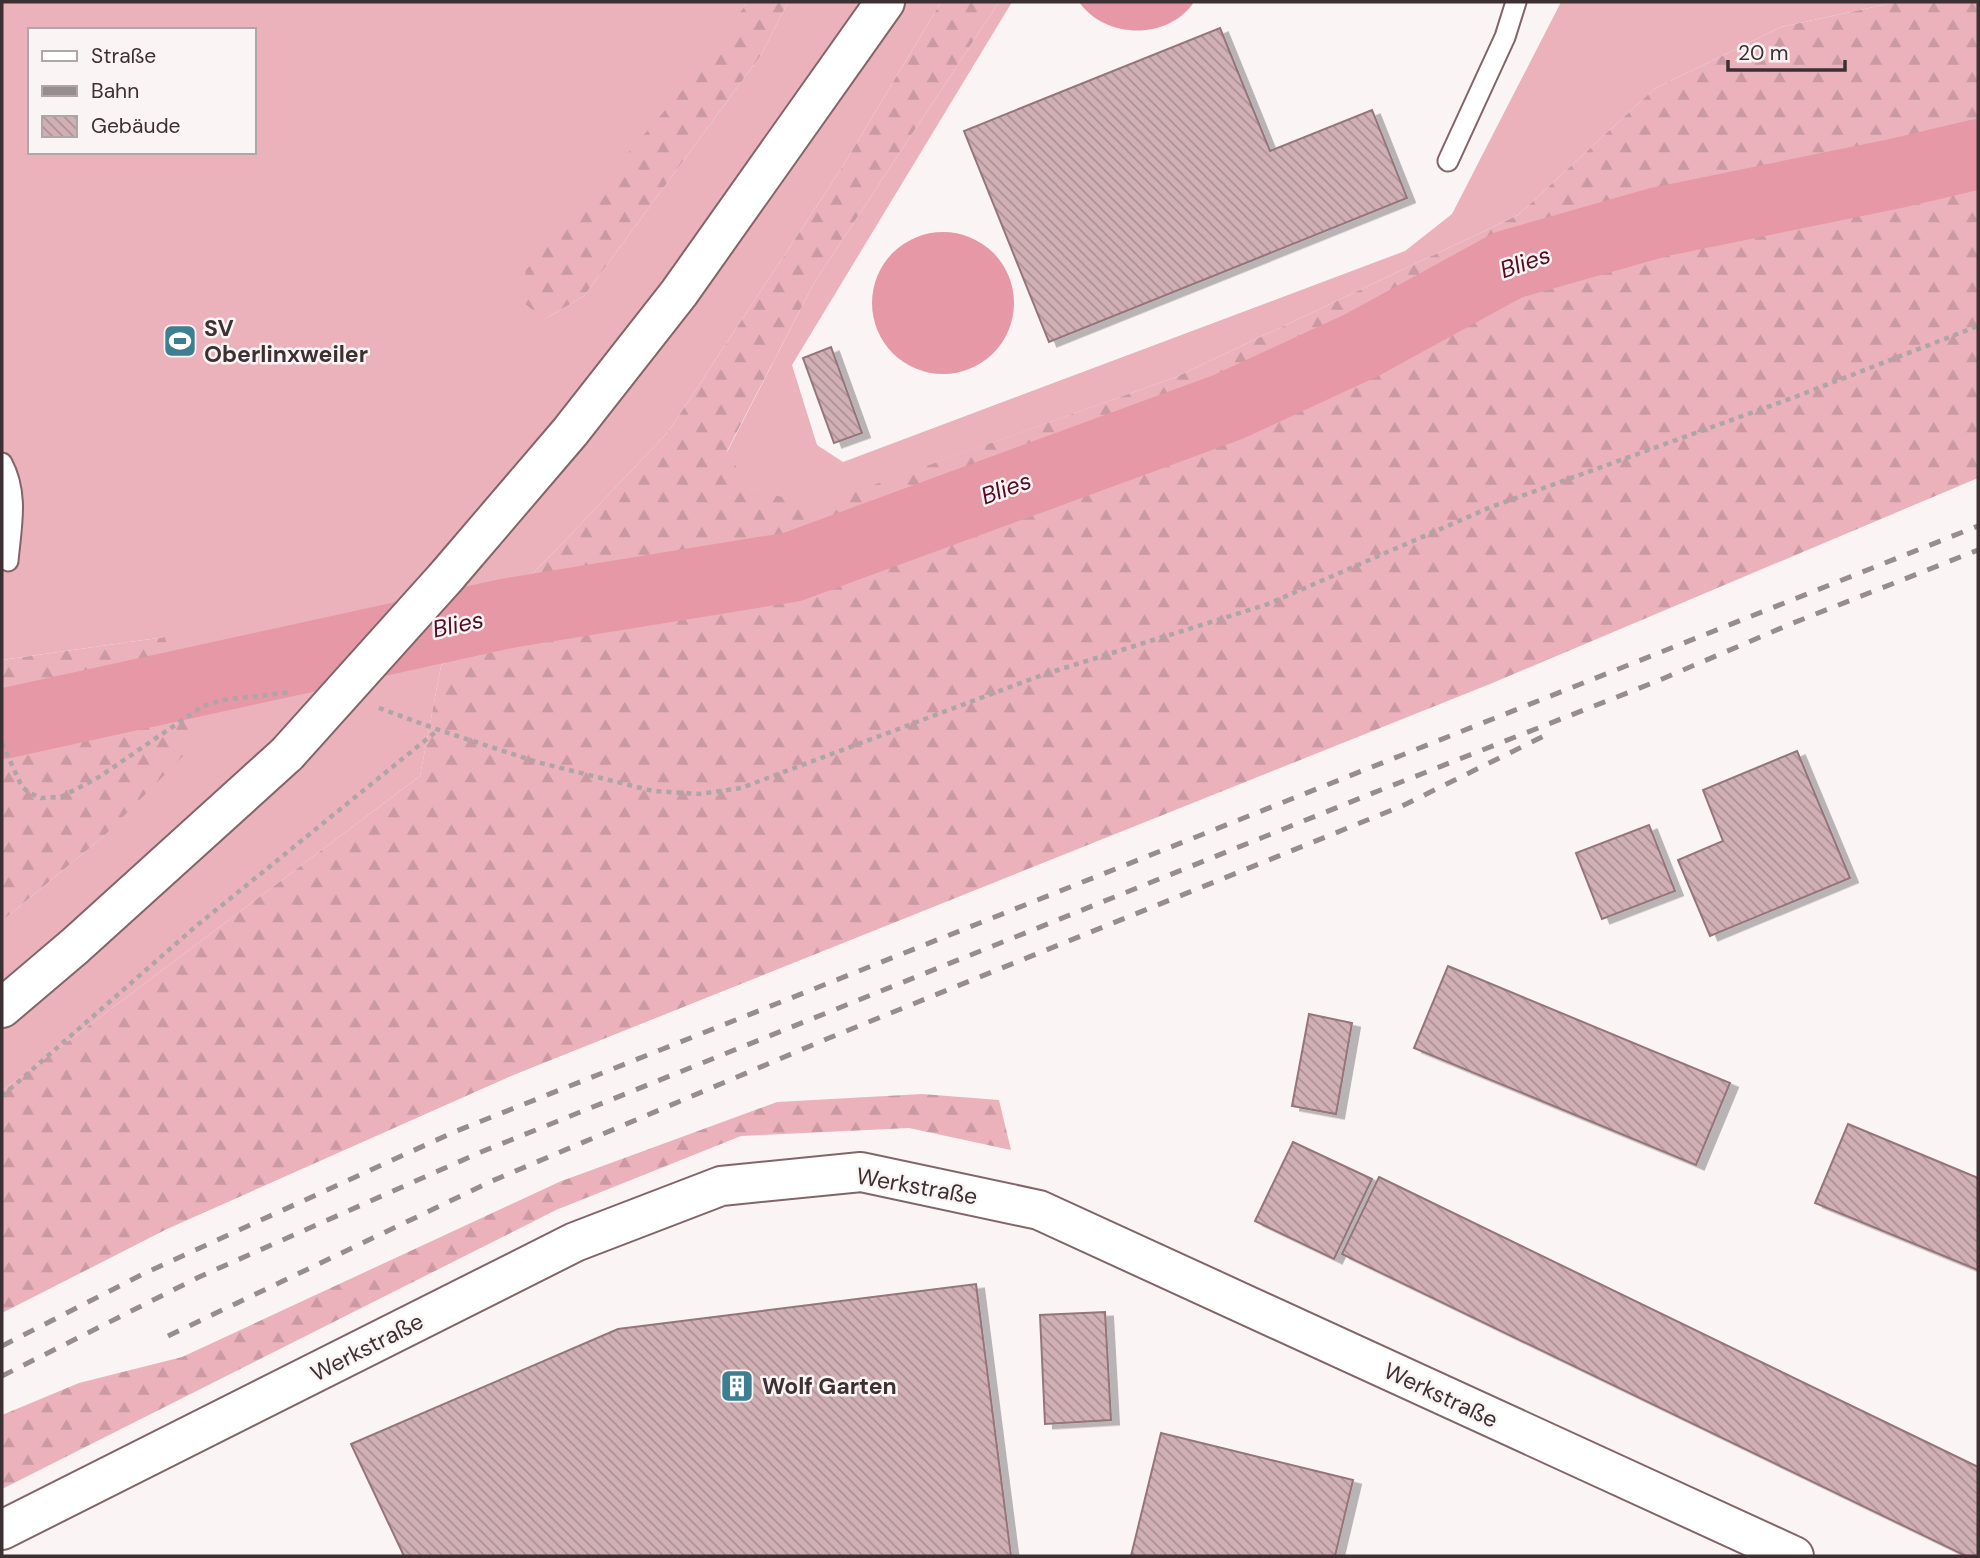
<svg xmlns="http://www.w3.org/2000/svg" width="1980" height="1558" viewBox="0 0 1980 1558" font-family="'DM Sans',sans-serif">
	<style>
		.grass { fill: #ebb2bc; fill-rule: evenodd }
		.forest { fill: url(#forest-firs) }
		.water { fill: #e798a7 }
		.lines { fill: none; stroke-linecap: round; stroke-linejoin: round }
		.river { stroke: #e798a7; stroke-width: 70 }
		.building { fill: url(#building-back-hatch); stroke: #94757a; stroke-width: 2; filter: url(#shadow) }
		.service-casing { stroke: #826469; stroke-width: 23 }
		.minor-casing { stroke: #826469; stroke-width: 42 }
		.trunk-casing { stroke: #826469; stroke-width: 42 }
		.path { stroke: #aea5a6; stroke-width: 4.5; stroke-dasharray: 5 5; stroke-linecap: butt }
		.service { stroke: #fff; stroke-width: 19 }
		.minor { stroke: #fff; stroke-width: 38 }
		.trunk { stroke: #fff; stroke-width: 38 }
		.rail { stroke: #978c8e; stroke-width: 5; stroke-dasharray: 12 12; stroke-linecap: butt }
		.trunk-bridge-casing { stroke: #826469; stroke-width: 42; stroke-linecap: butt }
		.trunk-bridge { stroke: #fff; stroke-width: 38 }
		.labels { text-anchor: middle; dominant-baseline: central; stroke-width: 5; stroke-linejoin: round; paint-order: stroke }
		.poi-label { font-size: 23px; font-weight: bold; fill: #3d3032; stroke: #fbf4f5; text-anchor: start }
		.street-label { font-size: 23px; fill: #3d3032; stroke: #fbf4f5 }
		.water-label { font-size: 24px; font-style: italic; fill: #520c23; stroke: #fbf4f5 }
	</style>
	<defs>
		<pattern id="forest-firs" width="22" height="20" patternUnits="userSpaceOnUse" patternTransform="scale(1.75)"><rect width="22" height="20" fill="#ebb2bc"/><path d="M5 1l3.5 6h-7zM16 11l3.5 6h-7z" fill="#ca99a2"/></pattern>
		<pattern id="building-back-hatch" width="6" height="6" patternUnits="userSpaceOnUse" patternTransform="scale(1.75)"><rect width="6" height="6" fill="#d1b0b5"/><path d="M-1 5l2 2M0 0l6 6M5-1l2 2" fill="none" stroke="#ab9094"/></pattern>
		<filter id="shadow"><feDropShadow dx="8" dy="4.5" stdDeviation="0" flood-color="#0004"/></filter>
	</defs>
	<rect width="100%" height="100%" fill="#fbf4f5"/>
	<path class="grass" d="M2,2H747L545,319L584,296L761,55L788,2H941L841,169L668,432L554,552L441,666L420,776L2,1091V921L104,836L165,637L2,660ZM30,30H254V152H30Z
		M999,2H1012L792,365L817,445L843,462L1405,251L1452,214L1561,2H1897L1781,27L1654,89L1518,215L1176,377L813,507L748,488L727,452L814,283Z"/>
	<path class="forest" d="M747,2H788L761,55L584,296L545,319L521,301L526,270L708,61Z
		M941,2H999L814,283L727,451L749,488L814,506L1176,377L1518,215L1654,89L1781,27L1897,2H1978V478L1490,684L511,1076L167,1229L2,1313V1091L420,776L441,666L554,552L668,432L841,169Z
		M165,637L194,745L104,836L2,921V660Z
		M922,1094L999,1100L1011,1150L909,1128L741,1136L556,1210L2,1489V1415L79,1383L182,1357L559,1182L777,1102Z"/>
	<path class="water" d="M1079,2H1194C1168,41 1105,39 1079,2Z
		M872 303a71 71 0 1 1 142 0a71 71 0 1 1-142 0Z"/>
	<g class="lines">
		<path class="river" d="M2,724L509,613L792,567L1228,407L1362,345L1508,265L1659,222L1898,173L1978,154"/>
	</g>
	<path class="building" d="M1220,28L1270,151L1372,110L1407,198L1049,342L964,131Z
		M831,347L862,433L834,443L803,358Z
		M1797,751L1850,878L1710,936L1678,860L1723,841L1703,790Z
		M1649,825L1675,891L1602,919L1576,853Z
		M1448,966L1730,1083L1696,1165L1414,1048Z
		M1309,1014L1352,1023L1336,1114L1292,1106Z
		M1848,1124L1978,1178V1270L1815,1203Z
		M1293,1142L1372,1179L1334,1259L1255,1221Z
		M1379,1177L1978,1467V1556H1966L1342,1254Z
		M976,1284L1011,1556H404L351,1444L618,1329Z
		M1105,1312L1111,1420L1045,1424L1040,1315Z
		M1161,1433L1353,1480L1335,1556H1131Z"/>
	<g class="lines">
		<defs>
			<path id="service" d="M1448,161L1505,37L1516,2
				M2,463C19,494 11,527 8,561"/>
			<path id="minor" d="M2,1530L575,1242L721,1186L861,1172L1039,1210L1794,1556"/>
			<path id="trunk" d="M446,577L570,432L679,293L885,2
				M2,1008L75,946L287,754"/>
		</defs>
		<use href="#service" class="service-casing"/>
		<use href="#minor" class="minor-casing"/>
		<use href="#trunk" class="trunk-casing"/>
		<path class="path" d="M379,708L439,730L537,762L653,791L700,794L741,788L1042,675L1268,604L1491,507L1795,397L1978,326
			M2,743L22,787L30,793L41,798L61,797L99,777L203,706L223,700L291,692
			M2,1096L195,927L438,730"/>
		<use href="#service" class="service"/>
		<use href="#minor" class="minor"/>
		<use href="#trunk" class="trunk"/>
		<path class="rail" d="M168,1336L492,1181L829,1038L1402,806L1548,734
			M2,1346L145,1273L454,1132L1978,526
			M2,1376L199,1277L481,1152L1368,795L1655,682L1793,623L1978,550"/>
		<defs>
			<path id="trunk-bridge" d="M287,754L446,577"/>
		</defs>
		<use href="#trunk-bridge" class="trunk-bridge-casing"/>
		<use href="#trunk-bridge" class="trunk-bridge"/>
	</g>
	<defs>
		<symbol id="stadium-square" viewBox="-11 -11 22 22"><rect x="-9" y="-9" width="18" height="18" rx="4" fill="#3d7f91" stroke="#fbf4f5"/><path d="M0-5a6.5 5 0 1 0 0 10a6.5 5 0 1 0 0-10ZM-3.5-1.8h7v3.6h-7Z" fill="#fff"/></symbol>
		<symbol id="building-square" viewBox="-11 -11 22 22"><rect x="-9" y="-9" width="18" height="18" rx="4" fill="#3d7f91" stroke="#fbf4f5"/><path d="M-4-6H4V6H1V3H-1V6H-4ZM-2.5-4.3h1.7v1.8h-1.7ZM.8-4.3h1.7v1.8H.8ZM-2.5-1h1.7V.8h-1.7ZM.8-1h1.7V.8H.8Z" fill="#fff"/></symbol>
	</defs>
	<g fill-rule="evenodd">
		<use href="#stadium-square" x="161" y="322" width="38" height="38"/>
		<use href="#building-square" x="718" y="1367" width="38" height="38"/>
	</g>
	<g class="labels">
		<g class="poi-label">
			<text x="204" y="328">SV<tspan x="204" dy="26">Oberlinxweiler</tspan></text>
			<text x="762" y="1386">Wolf Garten</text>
		</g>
		<g class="street-label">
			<text transform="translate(917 1186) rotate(10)">Werkstraße</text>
			<text transform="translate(367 1347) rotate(-27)">Werkstraße</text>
			<text transform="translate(1441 1395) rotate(25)">Werkstraße</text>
		</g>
		<g class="water-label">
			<text transform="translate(1525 262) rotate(-19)">Blies</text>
			<text transform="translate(1006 488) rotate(-20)">Blies</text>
			<text transform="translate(458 624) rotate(-12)">Blies</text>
		</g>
	</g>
	<rect width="1980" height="1558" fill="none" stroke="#3d3032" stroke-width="7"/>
	<rect x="28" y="28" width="228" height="126" fill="#fbf4f5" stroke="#afa6a7" stroke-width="2"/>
	<rect x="42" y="51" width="35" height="10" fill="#ffffff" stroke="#afa6a7" stroke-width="2"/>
	<text x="91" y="63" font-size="21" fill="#3d3032">Straße</text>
	<rect x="42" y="86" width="35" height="10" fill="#978c8e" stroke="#afa6a7" stroke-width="2"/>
	<text x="91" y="98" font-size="21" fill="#3d3032">Bahn</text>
	<rect x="42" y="116" width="35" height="21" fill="url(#building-back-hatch)" stroke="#afa6a7" stroke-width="2"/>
	<text x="91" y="133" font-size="21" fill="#3d3032">Gebäude</text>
	<path d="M1728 60v10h117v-10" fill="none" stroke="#3d3032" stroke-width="3.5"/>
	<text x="1738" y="60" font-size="21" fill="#3d3032" stroke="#fbf4f5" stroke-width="5" paint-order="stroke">20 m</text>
</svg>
